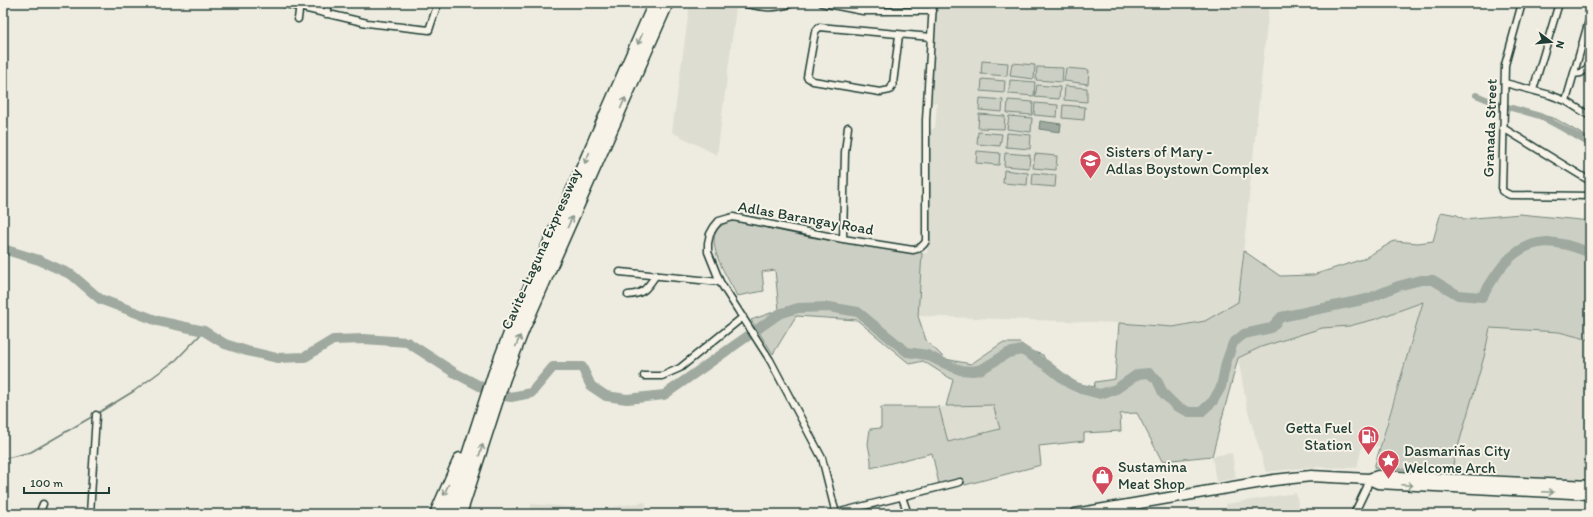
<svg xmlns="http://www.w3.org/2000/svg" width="1593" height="517" viewBox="0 0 1593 517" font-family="Itim,sans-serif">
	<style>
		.built { fill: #ddddd2 }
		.green { fill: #cccfc4; stroke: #76867c }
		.water { fill: #9fa99f; stroke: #6c7e74 }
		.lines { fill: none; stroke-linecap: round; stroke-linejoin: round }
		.stream { stroke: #6c7e74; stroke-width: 1.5 }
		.canal { stroke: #9fa99f; stroke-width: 6 }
		.river { stroke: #9fa99f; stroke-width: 10 }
		.street-casing { stroke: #1f3d34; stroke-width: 9 }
		.primary-casing { stroke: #1f3d34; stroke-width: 13 }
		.highway-casing { stroke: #1f3d34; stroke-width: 15 }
		.street { stroke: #f7f3e8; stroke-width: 6 }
		.primary { stroke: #f7f3e8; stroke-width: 10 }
		.highway { stroke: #f7f3e8; stroke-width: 12 }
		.oneway { stroke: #8b988e }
		.labels { text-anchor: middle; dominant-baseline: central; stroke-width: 4; stroke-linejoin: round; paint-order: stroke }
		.street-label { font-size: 15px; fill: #1f3d34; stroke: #f7f3e8 }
		.poi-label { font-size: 15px; fill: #1f3d34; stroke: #f7f3e8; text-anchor: start }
	</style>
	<rect width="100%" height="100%" fill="#eeece1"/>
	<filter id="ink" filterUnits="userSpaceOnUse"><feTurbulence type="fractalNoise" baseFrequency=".025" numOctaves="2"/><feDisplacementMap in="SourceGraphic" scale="8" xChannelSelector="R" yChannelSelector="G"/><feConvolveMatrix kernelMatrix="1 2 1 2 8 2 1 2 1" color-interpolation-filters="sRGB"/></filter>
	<g filter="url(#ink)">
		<path class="built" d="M690,3H701L736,8L717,155L672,132Z
			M937,3H1129L1256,9L1258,5H1269L1238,302L1205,321L1173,327L1119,323L918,316L922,253H927L929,229V132L935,127L937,103H930Z
			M1423,302L1379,446H1362L1357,468L1311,467L1266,472L1247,408L1238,358L1261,347L1322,328L1349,326L1376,319Z
			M1490,328L1559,332L1590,340V473L1586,472L1583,480L1451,471L1484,357Z
			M993,404L1000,429L948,442L939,407Z
			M1232,453L1236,478L1216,482L1212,456Z
			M1296,493L1300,514H1227L1226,504Z
			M646,502L645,514H530L531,504L598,509Z"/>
		<path class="green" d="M982,61L1008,63L1007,76L981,74Z
			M1012,63L1035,65L1034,79L1010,76Z
			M1037,67L1063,68L1062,82L1036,80Z
			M1066,68L1089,70L1088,84L1064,81Z
			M982,79L1005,81L1004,93L981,91Z
			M1010,80L1035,82L1034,96L1009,94Z
			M1037,85L1060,87L1059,99L1035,97Z
			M1065,86L1087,88V102L1064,100Z
			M980,98L1003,100L1002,112L979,110Z
			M1008,100L1033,102L1032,115L1007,113Z
			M1035,103L1058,105L1057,117L1034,115Z
			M1063,105L1085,107L1084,120L1062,118Z
			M1508,105L1556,119L1590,139V147L1539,117L1509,108Z
			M979,114L1005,116L1004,129L978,128Z
			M1009,116L1032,118L1031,132L1007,129Z
			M978,132L1002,134L1000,146L977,144Z
			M1007,133L1031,135L1030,149L1006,147Z
			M977,151L1000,153L999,165L976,163Z
			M1005,153L1030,155L1029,168L1004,166Z
			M1035,154L1057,156L1056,170L1033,168Z
			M1004,170L1028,173L1027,185L1003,183Z
			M1033,173L1056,175L1055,187L1032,185Z
			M1441,212L1457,215L1464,219L1520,214L1590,221V340L1559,332L1490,328L1484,357L1451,471L1374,468L1423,302L1376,319L1349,326L1322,328L1261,347L1238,358L1212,456L1162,461L1137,413L1120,414L1121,431L1084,433V441L1039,446L1041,465L965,485L963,478L939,484L932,453L871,468V460L868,444L870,429L881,428V407H939L948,442L1000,429L993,405L946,406L953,380L923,361L910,364L857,320L796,316L773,354L751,320L779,310L775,270L762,272L764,291L737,296C727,275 692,227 735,221L809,237L922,253L918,316L926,340L945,359L971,364L1002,343H1020L1031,351L1043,355L1046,362L1054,366L1076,383L1094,387L1095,382L1115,379L1119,323L1173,327L1205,321L1238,302L1244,251L1280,276L1313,275L1363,259L1394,241L1418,243L1433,241Z"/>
		<path class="water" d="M1040,121L1061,124L1060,132L1039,129Z"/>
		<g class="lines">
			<path class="stream" d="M98,413L134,391L176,360L204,331
				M3,459L31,452L95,415"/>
			<path class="canal" d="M1476,95L1498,104
				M1508,107L1540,116L1590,143"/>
			<path class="river" d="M3,249L39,260L72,275L100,299L158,321L204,331L225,344L247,351L277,358L305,357L333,340L364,339L407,342L455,373L497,395L511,397L531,393L553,367H582L591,386L606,396L627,399L664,395L779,314L798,308L829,307L858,312L907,352L927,355L943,363L960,370L973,371L982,369L1008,353L1022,350L1046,365L1070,384L1081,389L1100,394L1116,389L1138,374L1149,373L1157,380L1163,393L1176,406L1189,412H1201L1213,401L1221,387L1226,363L1233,343L1244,334L1271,328L1281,317L1367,299L1398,286L1421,280H1433L1458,295L1482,297C1489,286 1496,273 1505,263C1531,235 1557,239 1590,253"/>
			<defs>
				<path id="street" d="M282,3L367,23L429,30L438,3
					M741,3C761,7 773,10 793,3
					M822,3L863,11H933
					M1522,3L1505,65L1502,191L1510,195L1590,196
					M326,14L329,3
					M298,19L300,3
					M899,35L893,84L890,90L880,92L813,81L807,77L815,32L819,27L931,37
					M1574,74L1581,73L1590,66
					M1505,83L1550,95L1566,101L1590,116
					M1533,90L1559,3
					M1566,101L1590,17
					M1503,128L1590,181
					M843,239L845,152L848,127
					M620,272L720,282
					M628,295C644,294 647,288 656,275
					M644,376H662L680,368L743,317
					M902,497L908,514
					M836,513L960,482
					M39,514L43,504
					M90,514L96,415
					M836,514L822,458L770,360L720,282L708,252V243L710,234L714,227L719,221L733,217L843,239L913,250C919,249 923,247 926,241V120L933,3
					M1354,514L1367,487L1369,479"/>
				<path id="primary" d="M1369,479L1378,483L1590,494
					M1075,514L1274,480L1311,476L1369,479L1378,476L1590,486"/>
				<path id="highway" d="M436,514L460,459
					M449,514L494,375L513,326L655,3
					M460,514L504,378L523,329L667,3"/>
			</defs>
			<use href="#street" class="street-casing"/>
			<use href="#primary" class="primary-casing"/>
			<use href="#highway" class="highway-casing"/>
			<use href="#street" class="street"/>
			<use href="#primary" class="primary"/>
			<use href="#highway" class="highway"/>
		</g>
		<defs><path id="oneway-shaft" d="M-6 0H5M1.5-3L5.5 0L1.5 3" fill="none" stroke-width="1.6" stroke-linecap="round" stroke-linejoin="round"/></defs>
		<g class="oneway">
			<use href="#oneway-shaft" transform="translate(640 39) rotate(114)"/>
			<use href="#oneway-shaft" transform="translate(623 103) rotate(-66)"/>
			<use href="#oneway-shaft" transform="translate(587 158) rotate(114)"/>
			<use href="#oneway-shaft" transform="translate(570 222) rotate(-66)"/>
			<use href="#oneway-shaft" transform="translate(518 341) rotate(-68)"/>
			<use href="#oneway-shaft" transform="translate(481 450) rotate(-72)"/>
			<use href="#oneway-shaft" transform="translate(1407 485) rotate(3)"/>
			<use href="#oneway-shaft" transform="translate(446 490) rotate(114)"/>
			<use href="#oneway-shaft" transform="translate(1548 492) rotate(3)"/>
		</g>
	</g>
	<defs>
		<symbol id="school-pin" viewBox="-11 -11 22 30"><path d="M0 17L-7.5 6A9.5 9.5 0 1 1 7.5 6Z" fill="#d1495b" stroke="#f7f3e8"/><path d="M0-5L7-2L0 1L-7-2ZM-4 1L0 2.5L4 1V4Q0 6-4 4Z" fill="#fff"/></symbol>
		<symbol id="fuel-pin" viewBox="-11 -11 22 30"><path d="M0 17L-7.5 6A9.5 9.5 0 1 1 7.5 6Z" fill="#d1495b" stroke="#f7f3e8"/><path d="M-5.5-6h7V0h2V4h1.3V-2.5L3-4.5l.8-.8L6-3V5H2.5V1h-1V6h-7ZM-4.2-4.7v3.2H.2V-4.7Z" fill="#fff"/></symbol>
		<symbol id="sight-pin" viewBox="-11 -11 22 30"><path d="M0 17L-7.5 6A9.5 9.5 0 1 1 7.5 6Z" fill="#d1495b" stroke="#f7f3e8"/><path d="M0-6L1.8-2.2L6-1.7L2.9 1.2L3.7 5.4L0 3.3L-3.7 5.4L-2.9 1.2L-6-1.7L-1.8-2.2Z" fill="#fff"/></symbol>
		<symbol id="shop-pin" viewBox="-11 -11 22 30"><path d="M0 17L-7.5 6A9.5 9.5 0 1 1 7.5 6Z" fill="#d1495b" stroke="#f7f3e8"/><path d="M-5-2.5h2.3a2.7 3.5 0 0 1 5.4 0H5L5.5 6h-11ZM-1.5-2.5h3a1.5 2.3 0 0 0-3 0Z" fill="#fff"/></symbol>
	</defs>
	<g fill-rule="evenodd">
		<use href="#school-pin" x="1078" y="148" width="25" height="34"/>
		<use href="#fuel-pin" x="1356" y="424" width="25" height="34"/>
		<use href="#sight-pin" x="1376" y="448" width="25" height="34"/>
		<use href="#shop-pin" x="1090" y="464" width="25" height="34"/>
	</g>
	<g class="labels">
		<g class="street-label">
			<text transform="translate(1490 128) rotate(-88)">Granada Street</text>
			<text transform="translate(806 218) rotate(10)">Adlas Barangay Road</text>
			<text transform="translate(541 249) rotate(-66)">Cavite–Laguna Expressway</text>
		</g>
		<g class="poi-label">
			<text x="1106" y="152">Sisters of Mary -<tspan x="1106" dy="17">Adlas Boystown Complex</tspan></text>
			<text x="1352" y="428" text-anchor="end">Getta Fuel<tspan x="1352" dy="17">Station</tspan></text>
			<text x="1404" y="451">Dasmariñas City<tspan x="1404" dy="17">Welcome Arch</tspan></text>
			<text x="1118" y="467">Sustamina<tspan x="1118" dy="17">Meat Shop</tspan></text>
		</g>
	</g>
	<rect width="1593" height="517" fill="none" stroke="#f7f3e8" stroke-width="16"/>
	<rect x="8" y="8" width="1577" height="501" fill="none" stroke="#1f3d34" stroke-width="1.5" filter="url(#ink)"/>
	<g transform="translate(1551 42) rotate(106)" stroke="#f7f3e8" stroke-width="3" paint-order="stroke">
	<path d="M0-3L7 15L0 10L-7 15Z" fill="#1f3d34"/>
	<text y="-6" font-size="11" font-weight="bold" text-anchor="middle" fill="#1f3d34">N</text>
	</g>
	<path d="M24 487v6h85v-6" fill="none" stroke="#1f3d34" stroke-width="2"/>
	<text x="30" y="487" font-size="12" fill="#1f3d34" stroke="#f7f3e8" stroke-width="3" paint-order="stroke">100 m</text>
</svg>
